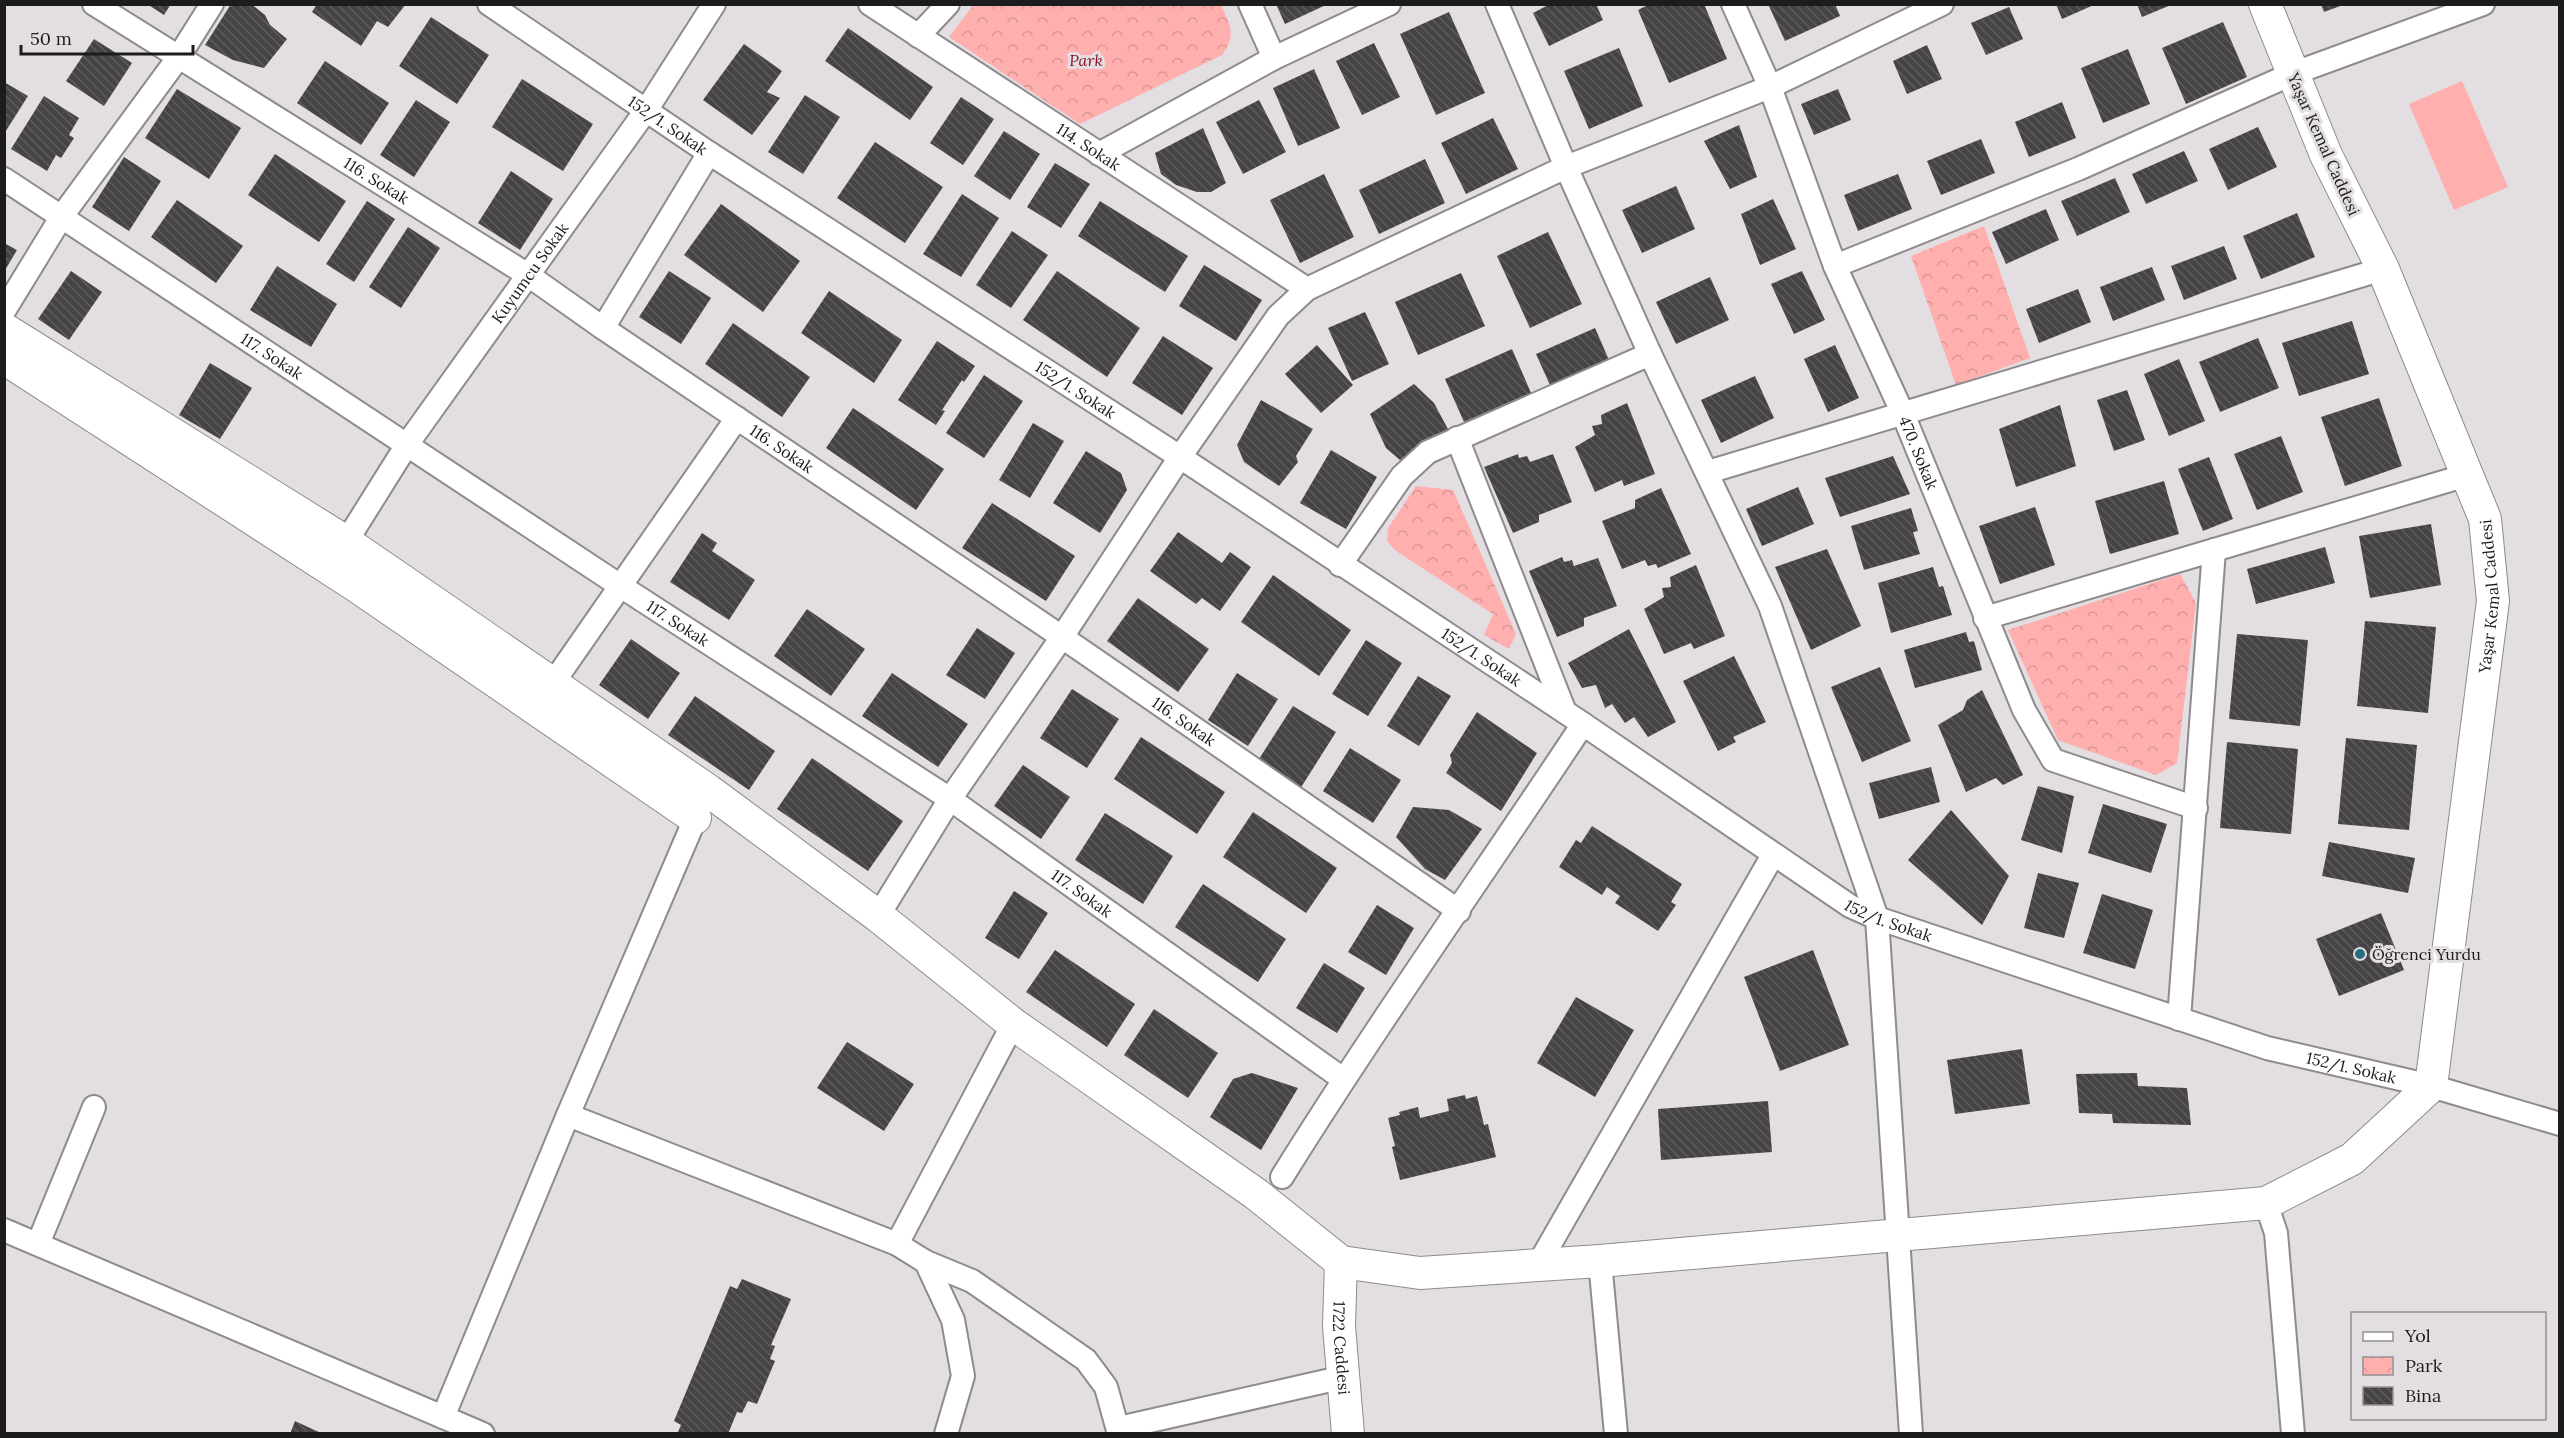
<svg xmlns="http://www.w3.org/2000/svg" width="2564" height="1438" viewBox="0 0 2564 1438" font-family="Lora,serif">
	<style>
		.green { fill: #ffafae }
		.park { fill: url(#park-crowns) }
		.building { fill: url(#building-back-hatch) }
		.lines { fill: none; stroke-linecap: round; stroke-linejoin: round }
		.street-casing { stroke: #8e8a8d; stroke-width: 26 }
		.secondary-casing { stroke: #8e8a8d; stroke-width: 34 }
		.street { stroke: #fff; stroke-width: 22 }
		.secondary { stroke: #fff; stroke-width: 32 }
		.poi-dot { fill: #2a6c7f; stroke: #e2dee1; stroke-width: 2 }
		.labels { text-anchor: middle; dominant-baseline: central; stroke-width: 6; stroke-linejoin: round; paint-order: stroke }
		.park-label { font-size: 16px; font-style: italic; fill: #891426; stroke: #e2dee1 }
		.street-label { font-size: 16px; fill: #1d1c1d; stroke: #e2dee1 }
		.poi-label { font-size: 16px; fill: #1d1c1d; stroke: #e2dee1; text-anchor: start }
	</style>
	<defs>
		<pattern id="park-crowns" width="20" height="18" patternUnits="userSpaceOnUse" patternTransform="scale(1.5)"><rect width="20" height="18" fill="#ffafae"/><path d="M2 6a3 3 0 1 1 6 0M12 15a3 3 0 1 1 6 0" fill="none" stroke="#da9695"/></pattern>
		<pattern id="building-back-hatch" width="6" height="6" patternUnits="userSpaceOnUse" patternTransform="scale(1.5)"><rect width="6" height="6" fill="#454346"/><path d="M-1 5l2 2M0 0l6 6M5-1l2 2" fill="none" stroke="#5d5b5d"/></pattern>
	</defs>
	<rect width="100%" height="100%" fill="#e2dee1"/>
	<path class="green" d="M2462,81L2508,187L2454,210L2409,104Z"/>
	<path class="park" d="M974,4L1221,5C1230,25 1237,35 1222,55L1080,124L949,37Z
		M1984,226L2030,358L1956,385L1911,256Z
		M1416,486L1453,490L1516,634L1509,649L1484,635L1493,614L1396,551L1387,541L1388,528Z
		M2180,574L2196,603L2177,763L2156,775L2058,740L2008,630Z"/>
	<path class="building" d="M147,4H171L164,15Z
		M231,4H251L265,15L270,25L287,39L264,68L233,60L205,45Z
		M317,4H406L388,27L377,21L361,46L312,12Z
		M1276,4H1328L1285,24Z
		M1550,4H1596L1603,20L1549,46L1533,13Z
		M1650,4H1704L1727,59L1669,83L1638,10Z
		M1768,4H1835L1840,16L1785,41Z
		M2056,4H2096L2062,19Z
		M2137,4H2171V5L2142,17Z
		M2321,4H2343V5L2324,12Z
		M2009,7L2023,39L1986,55L1971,23Z
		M1449,12L1485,93L1436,115L1400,34Z
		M431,17L489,55L457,104L399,66Z
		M2223,22L2247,77L2186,104L2162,48Z
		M848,28L933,87L910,120L825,61Z
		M94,39L132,63L104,106L66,81Z
		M1374,43L1400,97L1362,115L1336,61Z
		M744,44L782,71L767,92L780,98L752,135L703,100Z
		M1927,45L1942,79L1907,94L1893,61Z
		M1619,48L1643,106L1589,129L1564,71Z
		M2128,49L2150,104L2103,123L2081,68Z
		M325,61L389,103L361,145L297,103Z
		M1314,69L1340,128L1298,146L1273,88Z
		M522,79L593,124L563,171L492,127Z
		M4,82L28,96L4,134Z
		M177,89L241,128L209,179L145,138Z
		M1838,89L1851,120L1814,135L1801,104Z
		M805,95L840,117L803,174L768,152Z
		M44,96L79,118L69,135L74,138L61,158L56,155L47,171L11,149Z
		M961,97L994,119L963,165L930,143Z
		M416,100L450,122L414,177L380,155Z
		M1259,100L1286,152L1243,174L1216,122Z
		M2062,102L2076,138L2029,157L2015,122Z
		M1493,118L1518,169L1466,194L1441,143Z
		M1739,125L1757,177L1730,189L1704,141Z
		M2258,127L2277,167L2228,190L2209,149Z
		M1203,128L1226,183L1211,192H1197L1176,185L1161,174L1155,153Z
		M1004,131L1040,154L1010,200L974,176Z
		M1981,139L1995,173L1941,195L1927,161Z
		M875,142L943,187L905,243L837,198Z
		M2184,151L2198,181L2146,204L2132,174Z
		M275,154L346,201L319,242L248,195Z
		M124,157L161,181L129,231L92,207Z
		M1425,159L1445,203L1379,234L1359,190Z
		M1055,163L1090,184L1061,228L1027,207Z
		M511,171L553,199L520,250L478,223Z
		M1324,174L1354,237L1300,263L1270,200Z
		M1898,174L1912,209L1858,231L1844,195Z
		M2115,178L2130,212L2077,236L2061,201Z
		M1676,186L1695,229L1642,253L1622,210Z
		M962,194L999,218L961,277L923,254Z
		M1773,199L1796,249L1760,265L1741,214Z
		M177,200L243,246L216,283L151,237Z
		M367,201L395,219L354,282L326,264Z
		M1100,201L1188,256L1165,292L1078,236Z
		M721,204L800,261L763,312L684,255Z
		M2046,209L2059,240L2006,264L1992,232Z
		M2297,213L2315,257L2261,279L2243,236Z
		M408,227L440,248L401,308L369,287Z
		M1012,231L1048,255L1011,308L976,285Z
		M1548,232L1582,304L1530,328L1497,256Z
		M4,243L17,250L4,272Z
		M2224,246L2237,279L2184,300L2171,266Z
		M1204,265L1262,300L1236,341L1179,306Z
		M277,266L337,304L311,347L250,310Z
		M2152,267L2165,300L2113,321L2100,287Z
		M71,271L102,292L69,340L38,319Z
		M669,271L711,298L681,344L639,317Z
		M1057,271L1140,328L1107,377L1023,320Z
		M1802,271L1825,320L1794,334L1771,284Z
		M1461,273L1485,326L1418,355L1395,302Z
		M1710,277L1729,320L1676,344L1656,302Z
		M2078,289L2091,322L2039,343L2026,309Z
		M829,291L902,340L874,383L801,333Z
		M1365,312L1389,364L1352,381L1328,328Z
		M2352,321L2369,374L2299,396L2282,343Z
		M733,323L810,377L782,417L705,364Z
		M1595,328L1609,360L1550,385L1536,354Z
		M1163,336L1213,368L1182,415L1132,383Z
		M2258,338L2279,388L2220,412L2199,362Z
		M937,341L975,366L964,382L962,380L942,410L945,411L936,425L898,400Z
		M1317,345L1353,385L1321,413L1285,374Z
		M1835,345L1859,398L1828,412L1804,359Z
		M1512,349L1531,393L1464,422L1445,379Z
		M2179,359L2205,421L2169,436L2144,374Z
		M210,363L252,388L220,439L179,415Z
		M984,375L1023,401L984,458L946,433Z
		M1755,376L1774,418L1721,443L1701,400Z
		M1414,384L1434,403L1449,431L1400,460L1386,448L1370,414Z
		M2127,390L2145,440L2114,451L2097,400Z
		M2379,398L2402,466L2345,486L2321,417Z
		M1261,400L1313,429L1296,456L1298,462L1279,486L1244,462L1237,445Z
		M1627,403L1655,474L1624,486L1622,480L1595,492L1575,447L1595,435L1592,426L1602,424L1601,415Z
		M2060,405L2076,466L2016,487L1999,429Z
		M853,408L944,469L916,510L826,448Z
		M1033,423L1064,441L1030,498L999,480Z
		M2281,436L2303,492L2257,510L2234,454Z
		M1331,450L1377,477L1346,529L1300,503Z
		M1086,451L1121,473L1127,490L1100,533L1053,503Z
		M1518,454L1519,458L1527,456L1530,462L1553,454L1572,502L1539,515V522L1513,533L1484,467Z
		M1893,456L1910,494L1840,517L1825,478Z
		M2209,457L2233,519L2203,531L2178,469Z
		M2164,481L2179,534L2110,554L2095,501Z
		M1798,487L1814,524L1762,546L1746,509Z
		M1661,488L1691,554L1658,568L1656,564L1648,566L1645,560L1622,569L1602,521L1635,508V500Z
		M992,503L1075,556L1046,601L962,548Z
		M2035,507L2055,565L2000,584L1979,526Z
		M1911,508L1918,531L1913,532L1920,554L1864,570L1851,526Z
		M2431,524L2441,585L2370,598L2359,536Z
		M1178,532L1222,563L1230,552L1251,567L1220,611L1202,598L1196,604L1150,571Z
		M702,533L717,543L712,551L755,580L729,620L670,582Z
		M2325,547L2335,583L2256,604L2247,569Z
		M1827,549L1861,626L1811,650L1775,567Z
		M1562,557L1564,562L1572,560L1574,566L1598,558L1617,606L1584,618V626L1557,637L1529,571Z
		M1696,565L1725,636L1694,649L1691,643L1664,654L1644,609L1664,597L1662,588L1671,587L1670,577Z
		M1933,567L1939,587L1943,586L1952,615L1891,633L1878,583Z
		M1273,575L1351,630L1319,676L1241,622Z
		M1138,598L1209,649L1178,692L1107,641Z
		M807,609L865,649L831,696L774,656Z
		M2365,621L2436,627L2428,713L2357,706Z
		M977,628L1015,653L985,699L946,675Z
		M1629,629L1676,722L1648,737L1634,717L1625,723L1612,704L1605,708L1596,685L1582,688L1568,663Z
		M1966,632L1969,642L1974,641L1982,670L1915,688L1904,650Z
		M2237,634L2308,640L2300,726L2229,719Z
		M631,639L680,673L648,719L599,685Z
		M1366,640L1402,663L1368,716L1332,694Z
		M1734,656L1766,722L1733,737L1736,742L1718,751L1683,681Z
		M1880,667L1911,741L1862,762L1831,687Z
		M892,673L968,724L938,767L862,716Z
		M1237,673L1278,699L1248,746L1208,720Z
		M1418,676L1451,696L1419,746L1387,726Z
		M1072,689L1119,719L1087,768L1040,738Z
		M1982,690L2023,775L2003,785L1996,778L1966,792L1938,725L1963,710L1967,700Z
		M695,696L775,751L749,790L668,735Z
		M1293,706L1336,732L1300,789L1257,762Z
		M1477,712L1537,753L1501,811L1446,773L1452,763L1450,755Z
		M1141,737L1225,792L1197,834L1114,779Z
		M2346,738L2417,745L2409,830L2338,824Z
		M2227,742L2298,749L2291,834L2220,828Z
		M1350,748L1401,780L1373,823L1323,791Z
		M812,758L903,821L868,871L777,809Z
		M1023,765L1070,797L1041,839L994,806Z
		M1931,767L1940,802L1879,819L1869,783Z
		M2038,786L2074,796L2062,853L2021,840Z
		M2103,804L2167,824L2151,873L2088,853Z
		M1413,807L1449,810L1482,829L1445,880L1425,869L1396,837Z
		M1951,810L2009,876L1982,925L1908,860Z
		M1253,812L1337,868L1306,913L1223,857Z
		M1105,813L1173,856L1143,904L1075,860Z
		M1592,826L1682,884L1671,902L1676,905L1658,931L1615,903L1620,896L1607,887L1602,895L1559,867L1576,840L1581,843Z
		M2329,842L2415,858L2408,893L2322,876Z
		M2038,873L2079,883L2064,938L2024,928Z
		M1203,884L1286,939L1258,982L1175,927Z
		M1014,891L1048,913L1019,959L985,938Z
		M2102,894L2153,910L2135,969L2083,953Z
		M1377,905L1414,928L1386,975L1348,952Z
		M2381,913L2404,970L2339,996L2316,939Z
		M1055,950L1135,1004L1107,1047L1026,992Z
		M1813,950L1849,1045L1780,1071L1744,977Z
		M1324,963L1365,988L1337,1033L1296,1008Z
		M1576,997L1634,1030L1595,1097L1537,1063Z
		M1154,1009L1218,1053L1188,1098L1124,1055Z
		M847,1042L914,1084L884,1131L817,1088Z
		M2022,1049L2030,1104L1955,1114L1947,1060Z
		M1252,1073L1298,1088L1261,1150L1210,1117L1233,1079Z
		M2137,1073L2138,1086L2187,1088L2191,1125L2113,1123L2112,1114L2079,1113L2076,1074Z
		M1465,1095L1466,1099L1477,1096L1484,1125L1488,1124L1496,1157L1400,1180L1392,1147L1395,1146L1388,1118L1400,1115L1399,1112L1418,1107L1420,1118L1449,1111L1447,1099Z
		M1768,1101L1772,1152L1661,1160L1658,1109Z
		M742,1279L791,1299L771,1345L775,1346L770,1359L775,1361L757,1404L748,1401L742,1413L737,1412L728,1434L678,1432L681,1425L674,1421L730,1286L737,1289Z
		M295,1421L323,1434H290Z"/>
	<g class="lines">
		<defs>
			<g id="street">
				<path id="s1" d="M94,4L528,275L603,328L1062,637L1459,911"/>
				<path id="s2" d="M489,4L709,153L1180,457L1583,724L1850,906L1877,918L2267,1048L2431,1086L2560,1124"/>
				<path id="s3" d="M870,4L1307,289"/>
				<path d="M1250,4L1274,58"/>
				<path d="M1497,4L1566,167L1650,354L1770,606L1877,918L1911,1434"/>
				<path id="s4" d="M1733,4L1770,87L1835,266L1903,414L2024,710L2053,760L2196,808"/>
				<path d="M918,36L948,4"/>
				<path d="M1099,154L1274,58L1389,4"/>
				<path id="s5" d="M4,179L622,587L950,799L1343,1079"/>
				<path d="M1835,266L2078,169L2292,74L2483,4"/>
				<path d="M4,311L62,216L178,58L212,4"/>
				<path d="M603,328L709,153"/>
				<path d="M1457,438L1565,712"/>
				<path d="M1708,472L2383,269"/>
				<path id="s6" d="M346,542L408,443L647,109L714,4"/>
				<path d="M1340,565L1402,476L1428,452L1650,354"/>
				<path d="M1985,618L2467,475"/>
				<path d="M553,683L737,418"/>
				<path d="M878,916L950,799L1062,637L1180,457L1278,316L1307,289L1566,167L1770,87L1942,4"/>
				<path d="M2179,1019L2214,550"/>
				<path d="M568,1115L897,1244L926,1262L953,1320L963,1376L946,1434"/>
				<path d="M1282,1177C1378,1023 1483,875 1583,724"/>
				<path d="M2266,1203L2276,1233L2293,1434"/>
				<path d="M4,1230L483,1434"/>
				<path d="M38,1244L94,1107"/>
				<path d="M897,1244L1013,1024"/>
				<path d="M1600,1261L1616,1434"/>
				<path d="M926,1262L972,1281L1086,1360L1106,1387L1119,1434"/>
				<path d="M1538,1265L1773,855"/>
				<path d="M443,1417L568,1115L701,805"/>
				<path d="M1119,1428L1344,1377"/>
			</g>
			<g id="secondary">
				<path id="s7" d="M4,329L346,542L709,791L878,916L1013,1024L1256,1194L1341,1262L1420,1273L1600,1261L2266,1203L2352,1159L2431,1086L2493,601L2485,519L2383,269L2326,155L2265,4"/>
				<path d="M4,358L355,585L695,818"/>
				<path id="s8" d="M1341,1262L1339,1326L1348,1434"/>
			</g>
		</defs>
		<use href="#street" class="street-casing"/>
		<use href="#secondary" class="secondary-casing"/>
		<use href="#street" class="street"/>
		<use href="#secondary" class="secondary"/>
	</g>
	<circle class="poi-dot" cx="2360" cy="954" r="6"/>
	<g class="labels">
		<g class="park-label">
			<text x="1086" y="60">Park</text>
		</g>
		<g class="street-label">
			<text stroke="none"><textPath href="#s2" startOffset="216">152/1. Sokak</textPath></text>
			<text transform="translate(2324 144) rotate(66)">Yaşar Kemal Caddesi</text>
			<text stroke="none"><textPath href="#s3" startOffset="261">114. Sokak</textPath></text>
			<text stroke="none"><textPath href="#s1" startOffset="333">116. Sokak</textPath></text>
			<text stroke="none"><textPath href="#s6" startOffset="326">Kuyumcu Sokak</textPath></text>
			<text stroke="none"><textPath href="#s5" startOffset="321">117. Sokak</textPath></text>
			<text stroke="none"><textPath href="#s2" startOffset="702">152/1. Sokak</textPath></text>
			<text stroke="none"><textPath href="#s1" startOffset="819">116. Sokak</textPath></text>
			<text stroke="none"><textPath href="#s4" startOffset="486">470. Sokak</textPath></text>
			<text stroke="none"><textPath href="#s7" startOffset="3258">Yaşar Kemal Caddesi</textPath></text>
			<text stroke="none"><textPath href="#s5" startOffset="807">117. Sokak</textPath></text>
			<text stroke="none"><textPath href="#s2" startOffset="1188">152/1. Sokak</textPath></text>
			<text stroke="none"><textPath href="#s1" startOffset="1305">116. Sokak</textPath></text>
			<text stroke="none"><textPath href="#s5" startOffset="1293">117. Sokak</textPath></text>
			<text stroke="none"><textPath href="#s2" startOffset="1674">152/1. Sokak</textPath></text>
			<text stroke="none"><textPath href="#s2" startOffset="2160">152/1. Sokak</textPath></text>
			<text stroke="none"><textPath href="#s8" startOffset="86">1722 Caddesi</textPath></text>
		</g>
		<g class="poi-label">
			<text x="2372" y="954">Öğrenci Yurdu</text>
		</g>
	</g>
	<rect width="2564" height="1438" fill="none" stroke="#1d1c1d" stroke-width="12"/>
	<rect x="2351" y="1312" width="195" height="108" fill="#e2dee1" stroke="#939093" stroke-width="1.5"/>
	<rect x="2363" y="1332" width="30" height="9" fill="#ffffff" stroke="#939093" stroke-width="1.5"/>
	<text x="2405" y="1342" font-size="18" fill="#1d1c1d">Yol</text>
	<rect x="2363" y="1357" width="30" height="18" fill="url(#park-crowns)" stroke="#939093" stroke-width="1.5"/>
	<text x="2405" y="1372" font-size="18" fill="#1d1c1d">Park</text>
	<rect x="2363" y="1387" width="30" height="18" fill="url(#building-back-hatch)" stroke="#939093" stroke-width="1.5"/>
	<text x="2405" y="1402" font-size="18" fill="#1d1c1d">Bina</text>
	<path d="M21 45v9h172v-9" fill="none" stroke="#1d1c1d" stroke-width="3"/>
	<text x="30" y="45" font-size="18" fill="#1d1c1d" stroke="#e2dee1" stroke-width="4.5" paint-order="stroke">50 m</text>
</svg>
